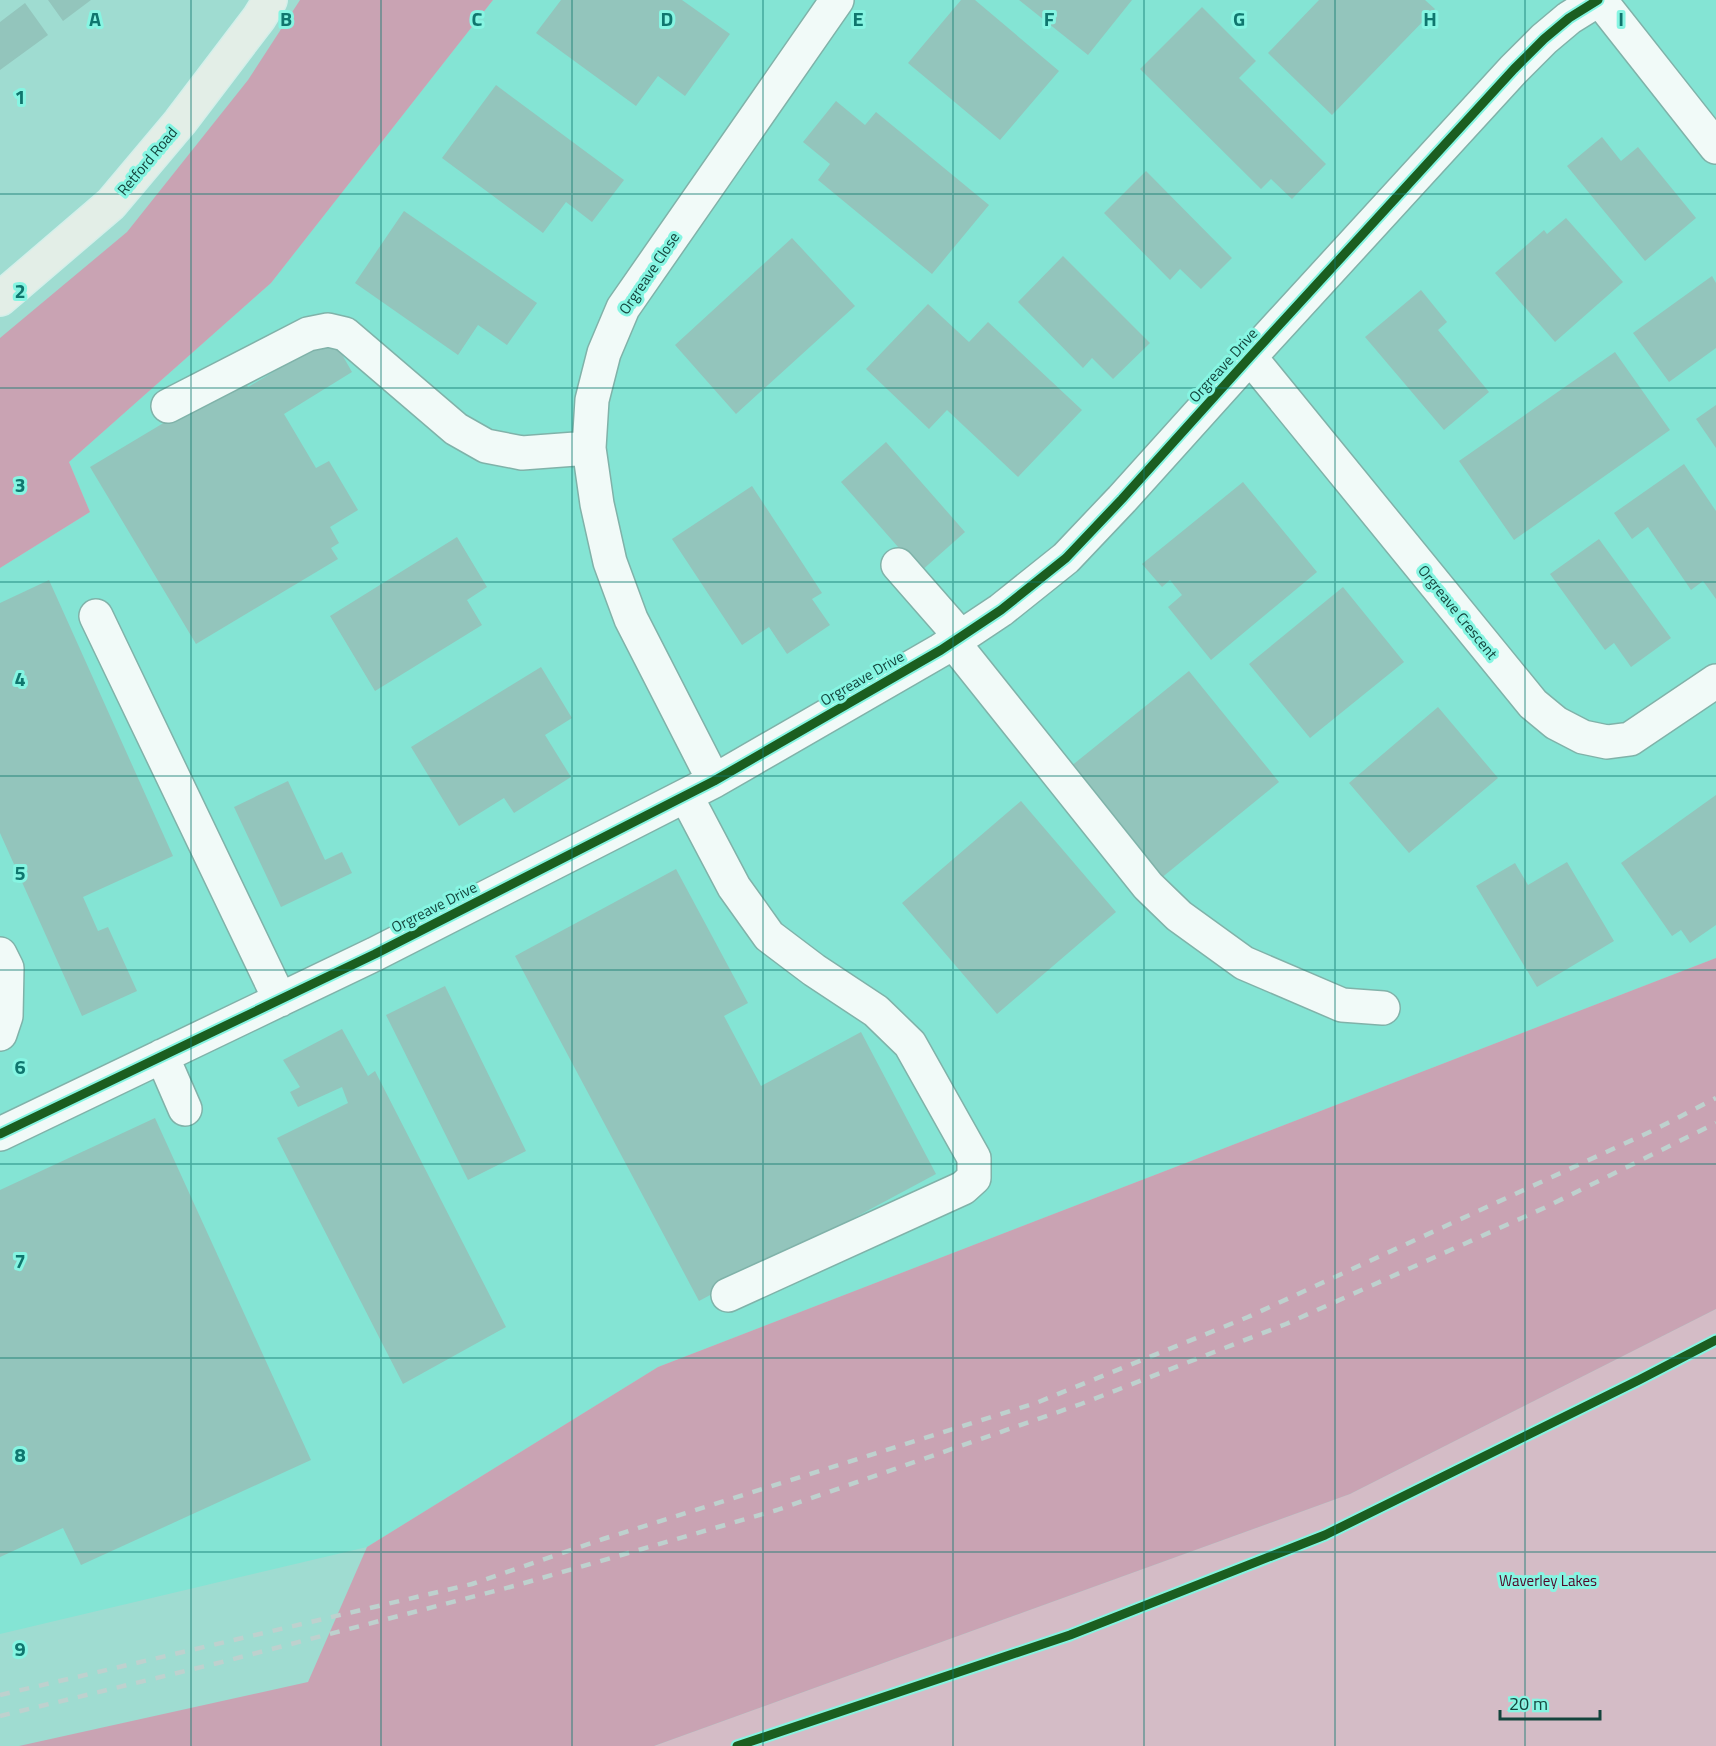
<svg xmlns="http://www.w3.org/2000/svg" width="1716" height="1746" viewBox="0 0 1716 1746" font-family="'Titillium Web',sans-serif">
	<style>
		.built { fill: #84e4d4 }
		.green { fill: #d4bcc6 }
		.forest { fill: #c9a3b3 }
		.building { fill: #93c5bc }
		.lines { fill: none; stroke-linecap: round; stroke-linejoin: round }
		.minor-casing { stroke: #80b2a9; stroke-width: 36 }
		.major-casing { stroke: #d4efea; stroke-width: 36 }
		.minor { stroke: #f1faf8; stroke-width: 33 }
		.major { stroke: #e3eee7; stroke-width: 33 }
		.rail { stroke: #bed1ce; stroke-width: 4.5; stroke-dasharray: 10 10; stroke-linecap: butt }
		.cycleway-casing { stroke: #86f5e2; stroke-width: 13 }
		.cycleway { stroke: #1b5e20; stroke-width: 9 }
		.grid { fill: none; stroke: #0f766e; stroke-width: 1.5; stroke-opacity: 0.55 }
		.labels { text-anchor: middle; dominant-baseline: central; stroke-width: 6; stroke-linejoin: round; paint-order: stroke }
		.street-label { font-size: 15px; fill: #14453d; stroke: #86f5e2 }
		.park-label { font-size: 15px; fill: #510527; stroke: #86f5e2 }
		.grid-label { font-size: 20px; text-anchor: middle; font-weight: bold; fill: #0f766e; stroke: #86f5e2; stroke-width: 6; stroke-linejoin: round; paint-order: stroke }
	</style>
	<rect width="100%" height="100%" fill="#9fdcd1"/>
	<path class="built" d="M493,0H1716V958L658,1367L367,1547L0,1634V568L90,512L69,462L271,283Z"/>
	<path class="green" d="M1716,1309V1746H654L1350,1494Z"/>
	<path class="forest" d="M300,0H493L271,283L69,462L90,512L0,568V338L127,232L248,80Z
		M1716,958V1309L1350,1494L654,1746H19L308,1682L367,1547L658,1367Z"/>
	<path class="building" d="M48,0H91L63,21Z
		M561,0H682L730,34L685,96L658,76L636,106L536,33Z
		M961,0H975L1059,71L1000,140L908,63Z
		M1019,0H1132L1088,55Z
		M1319,0H1425L1435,9L1332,115L1268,53Z
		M25,3L48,35L0,70V22Z
		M1202,7L1256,61L1239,78L1326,164L1292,199L1271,179L1261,189L1140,69Z
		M496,85L624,180L592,222L566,202L543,233L442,158Z
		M836,101L865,125L876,112L989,205L932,274L818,180L830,164L803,142Z
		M1602,137L1621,161L1638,147L1696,218L1645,261L1567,166Z
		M1146,171L1232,258L1201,289L1180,269L1170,280L1104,213Z
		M404,211L537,303L507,345L478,325L458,355L355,283Z
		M1566,218L1623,282L1555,342L1495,273L1544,230L1547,234Z
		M792,238L855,306L736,414L675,345Z
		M1063,256L1150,343L1113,379L1092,358L1083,368L1018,302Z
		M1712,276L1716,283V348L1669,382L1633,333Z
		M1421,290L1447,322L1438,330L1489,392L1444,430L1365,337Z
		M928,304L969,342L988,322L1082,410L1018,477L947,410L929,429L866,369Z
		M332,337L352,372L284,414L316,468L329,461L358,510L330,527L339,543L331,548L338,559L196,644L90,467L242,376L248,387Z
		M1615,352L1670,430L1514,540L1459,461Z
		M1716,405V448L1696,419Z
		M886,442L965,532L920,572L841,482Z
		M1684,464L1716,511V599L1703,581L1691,590L1648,527L1632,539L1614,513Z
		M1243,482L1317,572L1211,660L1168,607L1182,595L1170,580L1162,587L1142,564Z
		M752,486L822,593L812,599L830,625L787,654L769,627L742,645L672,539Z
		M457,537L487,587L467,600L482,625L375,691L330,616Z
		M1599,539L1671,638L1631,667L1614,643L1605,650L1550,574Z
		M49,580L173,856L83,897L98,931L108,927L137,991L82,1016L0,833V603Z
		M1343,587L1404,662L1310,738L1249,664Z
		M541,667L572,718L545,735L571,777L514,813L504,798L459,826L411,747Z
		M1189,671L1279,782L1160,879L1070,767Z
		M1438,707L1498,778L1409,853L1349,783Z
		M288,781L325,860L342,852L352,873L281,907L234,807Z
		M1716,795V925L1690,943L1681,930L1672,936L1621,863Z
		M1021,801L1116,912L997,1014L902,903Z
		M1567,862L1614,941L1537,987L1476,886L1515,863L1528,885Z
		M676,869L748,1003L724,1016L761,1086L861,1032L936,1174L699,1301L515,956Z
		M445,986L526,1151L468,1180L386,1015Z
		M342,1029L368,1076L375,1071L506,1327L403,1384L277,1138L348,1103L342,1087L298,1107L290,1092L300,1087L283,1060Z
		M155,1118L311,1460L81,1565L63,1528L0,1557V1190Z"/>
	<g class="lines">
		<defs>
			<path id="minor" d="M1600,0L1716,147
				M1250,357L1533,704L1556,723L1583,737L1607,742L1630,739L1716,681
				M168,406L308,334L328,330L345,334L456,429L486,446L522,453L589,448
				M898,565L961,637
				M96,616L280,1000
				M953,642L1148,886L1179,916L1244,963L1342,1005L1383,1008
				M714,781L631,619L610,562L597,504L589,448L592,400L604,353L623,308L837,0
				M686,796L734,887L769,936L814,970L876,1011L910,1044L974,1158V1178L963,1188L728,1295
				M0,954L7,968L6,1016L0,1034
				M162,1056L185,1109
				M0,1134L375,954L714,781L941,650L1001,610L1066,558L1122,499L1250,357L1514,69L1544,39L1569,18L1598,0"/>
			<path id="major" d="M0,299L111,204L180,122L259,18L270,0"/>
		</defs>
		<use href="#minor" class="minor-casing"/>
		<use href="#major" class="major-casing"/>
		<use href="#minor" class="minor"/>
		<use href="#major" class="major"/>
		<path class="rail" d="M0,1695L472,1584L603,1539L1036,1403L1248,1317L1654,1130L1716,1098
			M0,1716L218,1663L514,1586L777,1510L1081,1404L1286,1324L1544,1208L1716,1123"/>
		<defs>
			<path id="cycleway" d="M0,1134L375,954L714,781L941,650L1001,610L1066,558L1122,499L1250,357L1514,69L1544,39L1569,18L1598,0
				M737,1746L1070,1635L1325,1535L1639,1380L1716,1340"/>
		</defs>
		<use href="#cycleway" class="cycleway-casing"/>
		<use href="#cycleway" class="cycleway"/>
	</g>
	<path class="grid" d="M191,0V1746M381,0V1746M572,0V1746M763,0V1746M953,0V1746M1144,0V1746M1335,0V1746M1525,0V1746M0,194H1716M0,388H1716M0,582H1716M0,776H1716M0,970H1716M0,1164H1716M0,1358H1716M0,1552H1716"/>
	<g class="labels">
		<g class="street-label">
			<text transform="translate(147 161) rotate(-50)">Retford Road</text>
			<text transform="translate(649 273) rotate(-56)">Orgreave Close</text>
			<text transform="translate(1223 365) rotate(-48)">Orgreave Drive</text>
			<text transform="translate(1458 612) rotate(51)">Orgreave Crescent</text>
			<text transform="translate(862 678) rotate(-30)">Orgreave Drive</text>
			<text transform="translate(434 907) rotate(-27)">Orgreave Drive</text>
		</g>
		<g class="park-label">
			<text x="1548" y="1580">Waverley Lakes</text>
		</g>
	</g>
	<g class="grid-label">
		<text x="95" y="26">A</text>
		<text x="286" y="26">B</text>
		<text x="477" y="26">C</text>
		<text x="667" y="26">D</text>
		<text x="858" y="26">E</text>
		<text x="1049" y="26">F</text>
		<text x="1239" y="26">G</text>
		<text x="1430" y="26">H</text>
		<text x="1621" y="26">I</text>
		<text x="20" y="104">1</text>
		<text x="20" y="298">2</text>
		<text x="20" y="492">3</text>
		<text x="20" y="686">4</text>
		<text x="20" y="880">5</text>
		<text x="20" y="1074">6</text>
		<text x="20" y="1268">7</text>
		<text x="20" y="1462">8</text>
		<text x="20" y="1656">9</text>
	</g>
	<path d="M1500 1710v9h100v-9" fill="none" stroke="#14453d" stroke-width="3"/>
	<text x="1509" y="1710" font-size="18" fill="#14453d" stroke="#86f5e2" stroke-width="4.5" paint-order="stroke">20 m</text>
</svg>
